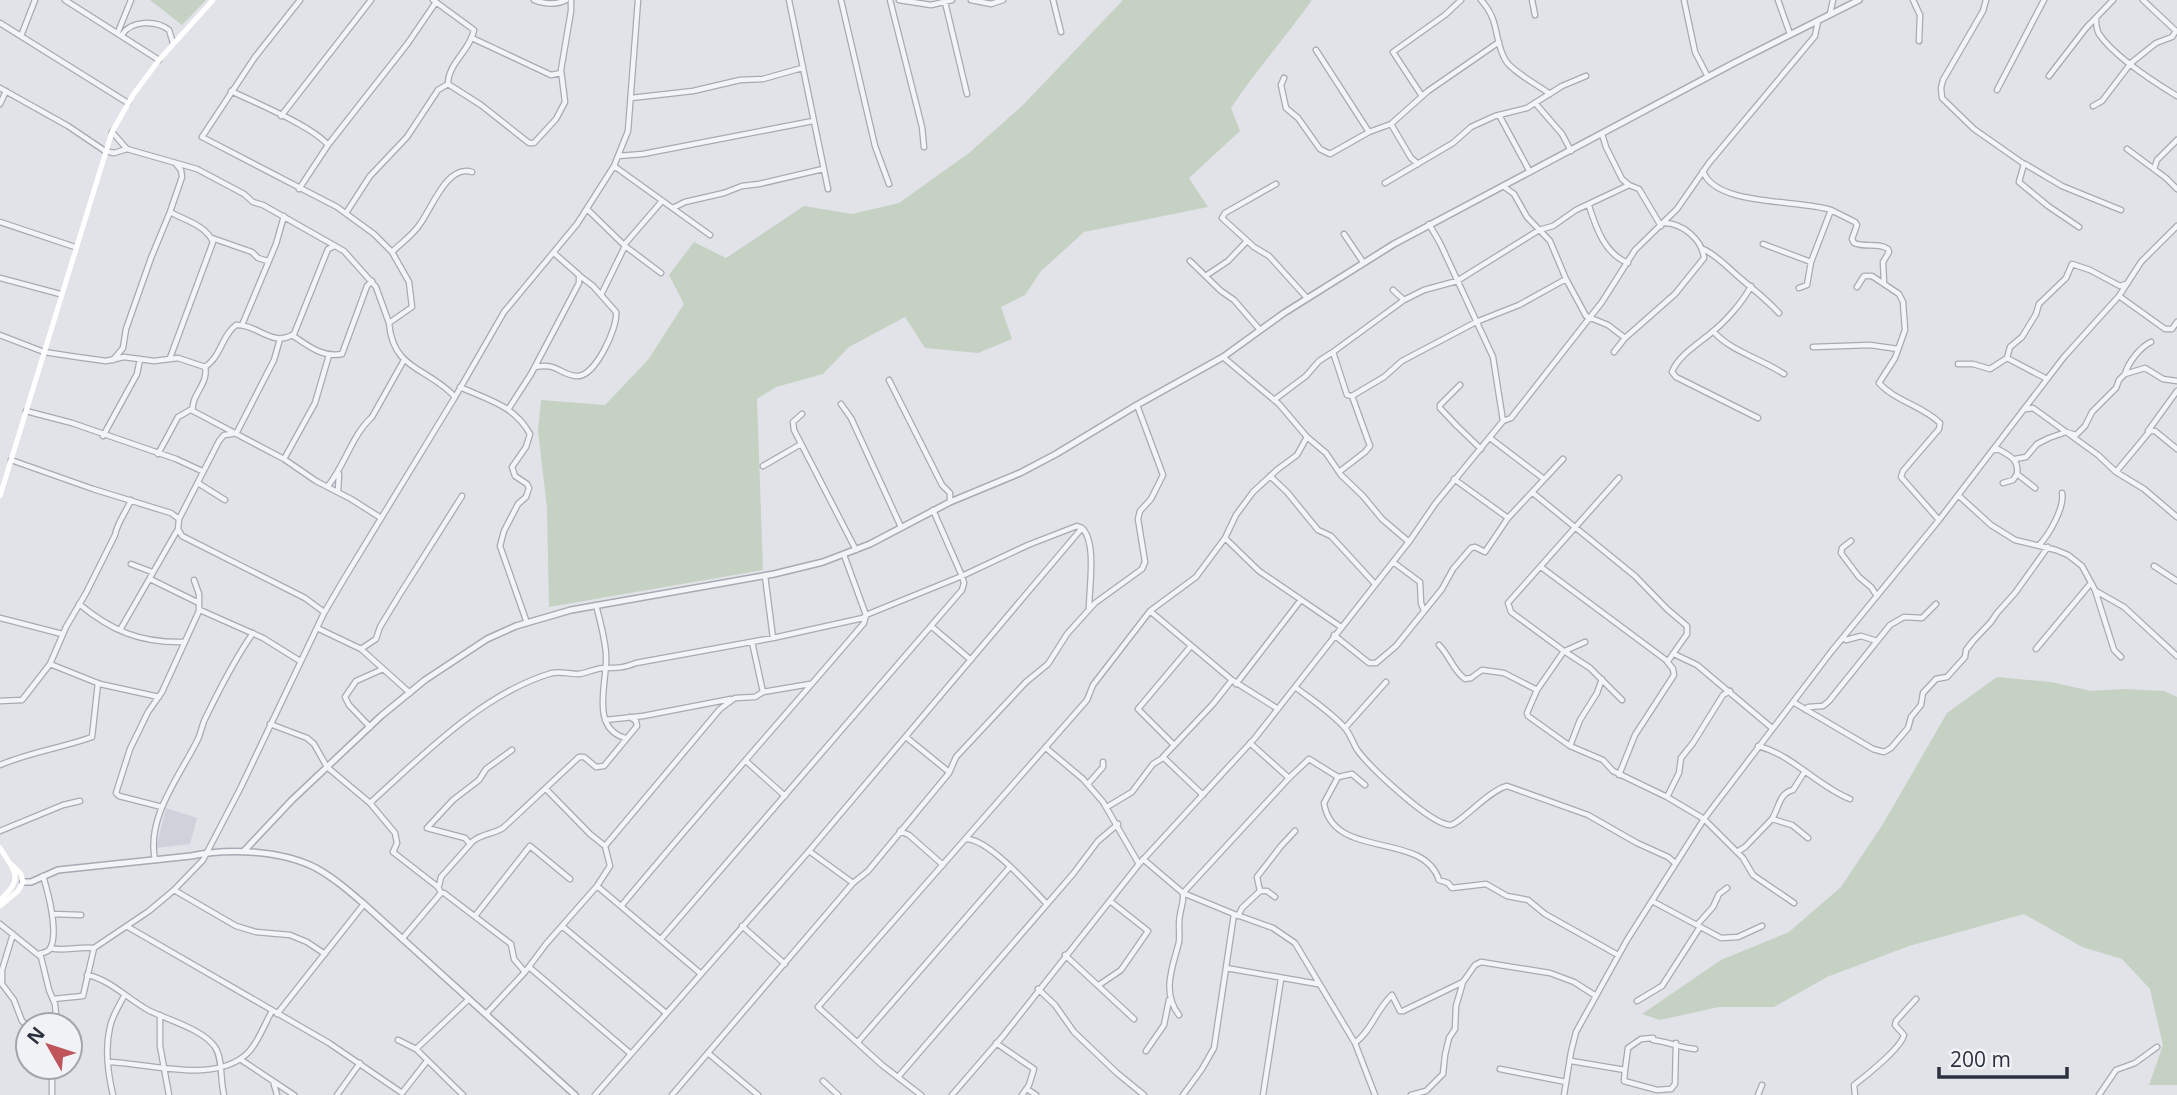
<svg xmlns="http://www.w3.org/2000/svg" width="2177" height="1095" viewBox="0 0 2177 1095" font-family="'Open Sans',sans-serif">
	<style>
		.built { fill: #cfd2da }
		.green { fill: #c5d1c3 }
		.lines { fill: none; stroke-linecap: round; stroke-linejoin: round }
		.minor-casing { stroke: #a7aab2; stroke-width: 7 }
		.tertiary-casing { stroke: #a7aab2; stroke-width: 8 }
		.minor { stroke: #f3f4f7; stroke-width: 4.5 }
		.tertiary { stroke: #f3f4f7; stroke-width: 5 }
		.secondary { stroke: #fff; stroke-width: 5 }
	</style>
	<rect width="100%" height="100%" fill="#e1e3e8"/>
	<path class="built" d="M166,808L197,818L190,844L156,848Z"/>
	<path class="green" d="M150,0H206L182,25Z
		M1123,0H1312C1286,37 1256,70 1231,108L1240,131L1189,178L1208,207L1084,232L1041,271L1025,295L1001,307L1012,339L978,353L925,348L905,317L849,347L823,374L776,387L757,399L763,570L549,607L547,508L538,431L541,400L605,405L648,360L684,304L669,275L694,242L726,258L804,206L852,214L899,203L969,153L1023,105Z
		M1997,677L2051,682L2091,691L2124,689L2164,691L2177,697V1085H2149L2163,1045L2150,989L2122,959L2082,947L2024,914L1909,946L1827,977L1774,1007H1719L1660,1020L1642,1014L1721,960L1789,932L1841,887L1883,824L1947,713Z"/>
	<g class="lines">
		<defs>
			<path id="minor" d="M65,0L159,60
				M300,0L255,57L202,137L337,207L374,234L392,252L409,282L412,307L389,323C393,371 428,367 455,397
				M433,0L474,30C470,51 448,63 448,84
				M534,0C544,4 556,5 566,0
				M789,0L828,189
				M841,0L875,146L889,184
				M890,0L922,127L924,147
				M899,0L931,5L952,0
				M971,0L991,4L1003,0
				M1053,0L1061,32
				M1481,0C1501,22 1493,40 1506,61C1513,72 1538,85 1550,94
				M1532,0L1535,15
				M1684,0L1695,52L1708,77
				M1778,0L1790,34
				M1913,0L1920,15L1919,41
				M1986,0L1983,11L1943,80L1941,88L1942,98L1974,129L2024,164L2019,182L2048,206L2079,227
				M945,2L967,94
				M1830,14L1833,0
				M2096,18C2096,24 2096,29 2099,34C2114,56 2154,82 2177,96
				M0,23L128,103
				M118,32L131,0
				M122,35C131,20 156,20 169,30L173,43
				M21,36L35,0
				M472,38L551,75L561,73
				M1316,50L1369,132
				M2049,76L2086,28L2113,0
				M1284,78L1281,85L1286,108L1298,118L1320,149L1330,154L1369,132L1391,124L1428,91L1499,42
				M448,84L481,105L529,143H534L556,119L565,102L561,70L571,11V0
				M0,88L68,126L105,151L114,153L127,149
				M1997,90L2044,0
				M231,91C256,103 312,126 328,145L299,189
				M1422,96L1393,52L1445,15L1461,0
				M631,98L693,91L740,80L763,79L802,68
				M0,104L6,91
				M1536,104L1562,134L1571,151
				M2093,106L2102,101L2131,63L2156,43L2172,37L2176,31L2143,0
				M1499,115L1530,172
				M281,116L371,0
				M1391,124L1411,158L1418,164
				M112,132L127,149L197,169L244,194L253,202L263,205L344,251L376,287L389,323
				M1602,134L1606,147L1622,179L1629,185L1639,189L1661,226
				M328,145L408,43L436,2
				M2127,149L2166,178L2177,189
				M618,156L643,154L813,121
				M2025,164L2062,186L2121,210
				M614,166L710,235
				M2154,169L2157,160L2177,140
				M1703,171C1715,207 1801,199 1831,210L1811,262L1807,285L1799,288
				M1385,183L1453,143L1471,127L1495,116L1527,108L1562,86L1586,76
				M1276,184L1225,213L1222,218L1254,247L1269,256L1307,298
				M1503,186L1514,194L1527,217L1550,241L1566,279L1586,316L1608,325L1625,338
				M1589,206C1596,228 1605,254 1628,263
				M673,208L685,202L724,193L742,186L759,184L823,169
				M587,209L625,246L601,295
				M1831,210L1855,222L1857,225L1852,239L1854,243C1865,248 1878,242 1888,249L1889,252L1883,262L1884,283
				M346,213L370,176L407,137L438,90L448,84
				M0,222L75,247
				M1429,224L1440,243L1493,357L1503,421
				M1344,234L1363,262
				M212,238L252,252L258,258L268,261
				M1763,244L1811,262
				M624,245L662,201
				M625,246L661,273
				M1703,249C1718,256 1727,267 1740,278C1754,290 1766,299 1779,313
				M392,252C401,243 413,235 420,224C432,208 447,164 472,172
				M1190,261L1221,291L1234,300L1260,330
				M1207,275L1228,261L1247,241
				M0,278L60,294
				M1751,286C1743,302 1725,322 1711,333C1698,344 1678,356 1672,372L1676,377L1758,418
				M1857,287L1864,276H1872L1899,294L1903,302L1905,330L1895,358L1879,383C1895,401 1923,406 1940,423L1939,429L1903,471L1901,477L1939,520
				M1393,290L1404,300L1424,290L1457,281L1539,230L1553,226L1576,210L1629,185
				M2119,296L2165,329H2172L2177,322
				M242,325L276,244L284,216
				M1713,331C1730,351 1762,359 1784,374
				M0,335L44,352L77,357L106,361L124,357L154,361L178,358L205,367
				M292,335C308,346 323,358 342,354L367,286L372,281
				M1813,347L1870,345L1898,349
				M1333,352L1404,300
				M1614,352L1625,338L1675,294L1704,258C1702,239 1682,223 1664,223
				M1223,357L1279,404L1307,437L1326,453L1341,475L1363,496L1382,519L1409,542
				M170,358L213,242C206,225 184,220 170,212
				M2007,358L2010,347L2022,337L2036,314L2039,304L2066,278L2072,264L2090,270L2120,286L2126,284
				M113,360L123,348L126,329L151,258L170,212L182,177L181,170L176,164
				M1958,364H1973L1990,369L2007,358L2047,379
				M205,367C209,384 190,396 193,411L284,459L316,481L351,499L381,518
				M205,367C221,357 222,335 236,325C258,324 272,348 294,334L328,249L335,246
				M535,367C559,362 560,376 578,376C595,376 618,328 616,312L593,286L580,276
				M2125,374C2128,363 2140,347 2151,342
				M889,380L942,485L950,493V502
				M1460,385L1440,405V408L1457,426L1481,449
				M460,387C488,400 514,405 530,434L526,447L512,467L515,476L527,484L529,488L526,497L518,504L504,531L500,546L527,623
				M1274,400L1306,376L1319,361L1333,352L1347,395L1352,396L1384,377L1402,361L1476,322L1519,305L1566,279
				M841,404L851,418L901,527
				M509,408L531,374L579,283V275L554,253
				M2026,409L2033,408L2098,455L2116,472L2144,489L2177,517
				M26,411L72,423L176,459L202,471
				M802,414L793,422L794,430L856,550
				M2148,431L2177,391
				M236,434L274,360L280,339
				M103,436L137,374L140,359
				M1490,438L1544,479
				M1995,450L1998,449C2010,456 2019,459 2017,474L2035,488
				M158,454L178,417L192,409
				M284,459L315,403L329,355
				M2015,459L2026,457L2037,444L2049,438L2066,432L2076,435L2085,426L2092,412L2116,388L2119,380L2125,374L2145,368L2163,379L2177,381
				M11,460L93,489L171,513L179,519L178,529L182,536L305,598L324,612
				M763,466L801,444
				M1339,472L1365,452L1370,446L1352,396
				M2116,472L2150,431H2155L2177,449
				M1270,476L1287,492L1318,530L1331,536L1375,584
				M1619,478L1508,603L1511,612L1564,651L1537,690L1527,713L1528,716L1570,746L1603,760L1613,771L1667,797L1704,819L1743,858L1753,875L1794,903
				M1454,479L1508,518
				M198,483L225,500
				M2003,483L2013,480L2017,474
				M328,486C345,465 352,435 372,417L404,360
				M338,491L339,474
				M1533,493L1635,576L1667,609L1687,626V634L1668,661
				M1958,495L1991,525L2015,540L2056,550L2068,555L2082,566L2095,590L2114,650L2121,657
				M179,519L219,441L224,435L232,434
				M1225,538L1259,571L1341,627
				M1851,541L1842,548L1841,553L1859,577L1871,587L1877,596
				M2039,545C2049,535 2065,507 2062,493
				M1393,562L1420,582L1421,603L1424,611
				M131,564L152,572
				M2154,566L2177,581
				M1541,567L1666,660L1673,669L1674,675L1635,735L1619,775
				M765,576L773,638
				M150,579L199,603
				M2096,591L2124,607L2177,656
				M79,604C112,631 140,643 184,642
				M596,605C600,621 605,638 606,654C608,682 589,727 625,738
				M200,610L263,638L300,661
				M1150,611L1232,680L1278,709
				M0,618L62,634
				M931,626L971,660
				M317,628L361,649L410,693
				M120,630L178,529
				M1334,635L1369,663H1376L1396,646L1442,589L1453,569L1471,548L1475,547L1485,552L1508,518L1563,459
				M1843,638L1846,640L1861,636L1877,641
				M1439,645C1450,656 1452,669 1465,679L1471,678L1482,670L1504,673L1537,690
				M361,649L376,639L380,627L400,594L462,496
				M2036,649L2091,583
				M1564,651L1590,668L1622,700
				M1565,651L1585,642
				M1674,654L1697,665L1772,728
				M50,664L100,684L159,697
				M1236,684L1300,601
				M1295,687C1312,700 1331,712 1345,728C1351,735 1353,744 1358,751C1371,768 1430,824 1450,825C1459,825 1489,790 1507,786L1588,815L1637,843L1668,857L1675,863
				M763,692L810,684
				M0,701L22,700L50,664L66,627L86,593L115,535C117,523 126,512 131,500
				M1793,702L1873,749L1884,752L1891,748L1908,728L1911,717L1921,705L1923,693L1936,679L1947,677L1965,657L1966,650L1973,641L1991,622L1997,613L2015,593L2048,547
				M1806,710L1808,707L1823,706L1829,701L1890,625L1904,617L1922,618L1936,604
				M605,720L643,716L731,699
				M270,724L307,738L314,744L327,767L370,803L395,833L397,843L393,852L438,887L441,893H444L511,944L514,959L525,972
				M370,727L349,705L345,697L356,681L383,669
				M1345,728L1386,682
				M906,737L949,772
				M1174,745L1138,709L1191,646
				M1570,746L1580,720L1597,693L1602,679
				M1758,746C1793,755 1817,786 1850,799
				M1046,748L1083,779L1103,802L1139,864
				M746,761L785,796
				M0,765C30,752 62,748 92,737L98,683
				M1338,777L1352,774L1365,785
				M1289,778L1309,759L1338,777L1324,803C1333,861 1423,830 1439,880L1448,883L1452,888L1486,884L1507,896L1528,900L1545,914L1618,955
				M1088,784L1103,767V762
				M546,789L590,834L605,846
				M1203,795L1163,757L1213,704L1232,680
				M1667,797L1679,773L1681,758L1693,743L1723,695L1730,691
				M370,803C422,756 483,693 552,673C560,671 570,674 579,674C587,673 596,668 605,668C618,668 623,668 636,663L773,638L863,618L866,615L962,576L1028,545L1077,526L1082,528
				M162,807L119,796L116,793L130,749L148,712L162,692L199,611V594L194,580
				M1107,807L1132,792L1153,764L1163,758
				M1772,819C1779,808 1779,793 1793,790L1805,771
				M0,831L63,805L80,801
				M900,831L909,835L943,865
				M966,839C989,839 1030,887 1047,904
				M470,844L465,838L427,828L453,800L479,780L486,769L512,750
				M809,851L853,883
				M1737,852L1745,847L1772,819L1792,825L1808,838
				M1143,859L1183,893L1234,914L1214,1048L1202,1069L1183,1095
				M155,860C146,817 180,776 198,739C201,733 202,725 205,719C219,690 234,660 253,633
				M439,886L441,877L473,841C482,834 493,834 503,828L579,757H584L596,767L604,766L637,726L636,721L630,717
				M597,886L700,973
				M174,890L236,926L256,932L290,935L307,942L325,954
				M1260,891L1257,877L1281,846L1295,831
				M1652,901L1721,938L1738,937L1762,926
				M622,905C701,810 784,717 864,623L866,615L844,555
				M52,914L81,915
				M1234,914L1273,928L1295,943L1355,1043L1375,1095
				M475,916L530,846L570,879
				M1238,916L1242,908L1260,891H1267L1275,897
				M0,924L41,957L49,990L55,1004L57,1025
				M1697,925L1713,907L1719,894L1727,888
				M562,926L666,1013
				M742,926L785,964
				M128,927L329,1043L402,1093
				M13,934L2,970V984L14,1000L22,1021L28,1026
				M402,939L441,893
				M661,939L962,590L964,583L962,576L933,510
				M50,948C65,952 78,946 94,948
				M39,954C42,953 47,952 49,950C60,936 48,892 43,876
				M1065,955L1134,1019
				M529,967L631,1054
				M1226,968L1318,984
				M87,975C109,979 128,999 148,1010C165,1019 203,1029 215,1047C223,1059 220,1080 224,1095
				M1099,985L1121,970L1148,931L1110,901
				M1038,989L1055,1005L1074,1032L1117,1073L1144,1095
				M53,999L83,996L94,948L149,911L174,890L203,860L240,789L324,613L344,579L455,397L504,312L577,224L614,166L628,131L638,0
				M1637,1001L1662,986L1700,927
				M277,1014L364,904
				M486,1014L525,972L546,944L597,886L610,866L605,846L720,709L735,698L755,697L763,692L752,642
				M160,1015V1046L169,1095
				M1179,1015C1161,992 1173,966 1179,942C1180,933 1178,923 1180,915C1181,907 1184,902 1183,893L1289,778L1250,743
				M398,1040L416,1049L463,1095
				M858,1042L1009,868
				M996,1043L1034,1069L1029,1085L1022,1095
				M1355,1043C1372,1030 1376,1010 1392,995L1400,1011H1403L1463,982L1475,965L1481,962L1550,973L1574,982L1596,996
				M416,1049L469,999
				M1146,1051L1164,1025L1169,1000
				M708,1053L758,1095
				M240,1059L294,1095
				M1571,1061L1625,1070L1628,1048L1641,1039L1653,1038V1040C1669,1042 1681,1048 1695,1049
				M108,1062C148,1063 208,1083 243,1057C256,1048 264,1025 272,1011
				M52,1067V1095
				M1500,1069L1566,1082
				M1625,1070L1624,1081L1657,1090L1671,1089L1675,1084L1676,1043
				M898,1077L1073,874L1098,841L1118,824
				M273,1081L277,1095
				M823,1081L838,1095
				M1027,1089L1036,1095
				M402,1093L427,1061
				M113,1095C108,1074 105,1048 110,1027C112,1016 119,1006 124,996
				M337,1095L360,1063
				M595,1095L809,851L1082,528C1097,542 1089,588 1089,609
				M672,1095L853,883L868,871L949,773L956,757L1026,682L1048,664L1067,634L1095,603L1142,569L1145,562L1138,519L1140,511L1151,499L1163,475L1137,405
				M921,1095L882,1065L818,1007L1087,700L1093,685L1150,611L1196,577L1225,538L1236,515L1253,492L1278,469L1297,455L1307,437
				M952,1095L1003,1036L1139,864L1255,738L1411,539L1435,504L1503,421L1511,418L1602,302L1635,250L1677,209L1709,163L1815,36L1818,21
				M1263,1095L1281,979
				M1411,1095L1426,1091L1443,1074L1445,1055L1449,1038L1455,1029L1456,1006L1463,982
				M1564,1095L1571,1052L1576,1032L1627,940L1704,819L1831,652L1939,520L2064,357L2119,296L2141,262L2177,226
				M1758,1095L1762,1085
				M1855,1095L1854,1085C1866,1076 1901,1048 1904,1035L1895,1025L1896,1021L1916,999
				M2099,1095L2116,1070L2135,1063L2157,1047"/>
			<path id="tertiary" d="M244,851L292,800L381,716L425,680L487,639L516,626L571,610L774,574L823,562L870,544L950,502L1020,473L1056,454L1137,405L1223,357L1284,313L1394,244L1734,63L1859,0
				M23,882H31L58,870L191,856C228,848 281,850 316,868C334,878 349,891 364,904L575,1095"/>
		</defs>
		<use href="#minor" class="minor-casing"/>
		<use href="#tertiary" class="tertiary-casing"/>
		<use href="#minor" class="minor"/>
		<use href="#tertiary" class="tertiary"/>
		<path class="secondary" d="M0,496L112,132L133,95L159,60L213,0
			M0,848C16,873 24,879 0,900
			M0,906L18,891L23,882L21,874L11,864"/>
	</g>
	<g transform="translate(49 1046) rotate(309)"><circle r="33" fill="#f0f2f6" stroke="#a1a5ac" stroke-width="2"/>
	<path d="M0-5L12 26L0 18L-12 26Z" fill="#c0545b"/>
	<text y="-10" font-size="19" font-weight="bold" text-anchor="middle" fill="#2b313e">N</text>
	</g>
	<path d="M1939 1067v10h128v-10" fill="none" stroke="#2b313e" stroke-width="3.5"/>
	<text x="1950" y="1067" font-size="21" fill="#2b313e" stroke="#f0f2f6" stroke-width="5" paint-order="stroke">200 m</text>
</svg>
